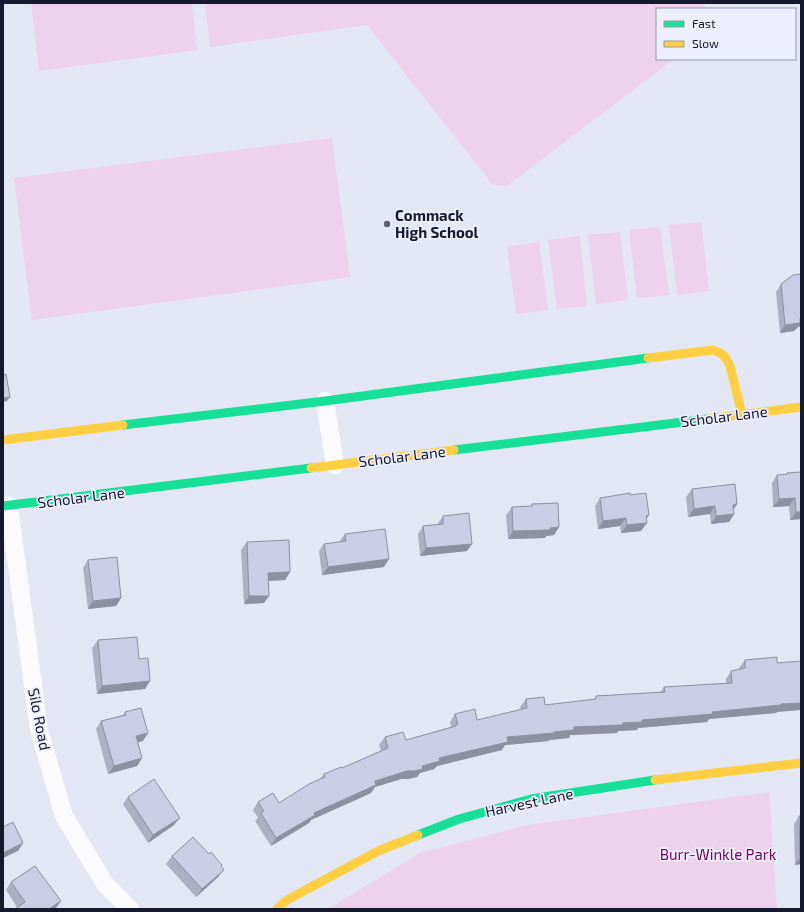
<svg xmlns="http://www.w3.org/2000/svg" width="804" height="912" viewBox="0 0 804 912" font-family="'Exo 2',sans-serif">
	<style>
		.green { fill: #eed1ed }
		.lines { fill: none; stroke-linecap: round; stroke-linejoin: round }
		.street { stroke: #fbfbfd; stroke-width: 18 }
		.fast { stroke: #16e098; stroke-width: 9 }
		.slow { stroke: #ffcf43; stroke-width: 9 }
		.wall { fill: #adb0c5 }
		.shaded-wall { fill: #8d90a0 }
		.building { fill: #c9cde5; stroke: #8d90a0 }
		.poi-dot { fill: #5e6173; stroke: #edeffc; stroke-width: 1.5 }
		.labels { text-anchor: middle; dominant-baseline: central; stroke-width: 3.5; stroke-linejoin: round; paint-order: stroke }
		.poi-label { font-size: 15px; font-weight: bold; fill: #16192e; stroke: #edeffc; text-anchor: start }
		.street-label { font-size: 15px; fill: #16192e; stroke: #edeffc }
		.park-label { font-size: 15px; fill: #740064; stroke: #edeffc }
	</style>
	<rect width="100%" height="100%" fill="#e3e6f3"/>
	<path class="green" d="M31,3H192L197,50L39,71Z
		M205,3H701L708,9H657V59H674L507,186L493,185L367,25L210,47Z
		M332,138L350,277L32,320L14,178Z
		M701,222L709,291L677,295L669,225Z
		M660,227L669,295L637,298L629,230Z
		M620,232L628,300L596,304L588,235Z
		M580,236L587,306L557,309L548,240Z
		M539,242L548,310L516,314L507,247Z
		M769,792L777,909H328L420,853L528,825Z"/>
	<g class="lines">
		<path class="street" d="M325,401L335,465
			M9,506L39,730L64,816L105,884L130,909"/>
		<path class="fast" d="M123,425L325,401L648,358
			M454,450L708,419
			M3,506L311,468
			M418,835L459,819L531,799L655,780"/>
		<path class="slow" d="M648,358L713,350C723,353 726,357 730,366L742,414
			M708,419L801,407
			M3,440L123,425
			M311,468L454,450
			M655,780L801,763
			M277,909L287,900L378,851L418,835"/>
	</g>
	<path class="wall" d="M801,274V326L798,327L794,331L780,333L776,292L781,284Z
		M801,472V519L790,520L789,506L773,507L772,483L777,475H786L787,473Z
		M692,489L737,504L734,509V514L729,522L711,524L710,514L688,517L686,497Z
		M630,495L649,515L646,519L641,531L621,533L620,526L598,529L595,506L600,498Z
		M532,504L559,527L554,535L546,536L545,538L508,539L506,515L512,507H530Z
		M443,516L467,551L420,556L418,534L423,526L437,525Z
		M345,534L384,567L322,575L319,551L324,544L339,542Z
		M247,542L290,572L285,580L268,581L264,603L244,604L241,550Z
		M88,560L121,598L116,606L88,609L83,568Z
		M98,640L139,659L145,689L97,694L92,648Z
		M745,660L777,712L776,713L709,719L707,722L638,728L637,730L618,731L617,733L570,735L569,738L549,740V741L505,745L502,750L437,766L434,769L420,773L417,777L408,779H401L375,787L371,793L311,820L309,823L271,846L255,821L258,818L253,810L258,802L279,803L320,779L324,774L342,768L381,751L379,745L385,737L406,740L451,727L450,722L455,714L477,720L521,710L520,707L526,699L545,705L594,700L596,696L660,692L664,687L726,683V679L731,671L739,669V668Z
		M125,712L143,741L138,742L142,758L137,766L108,774L96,729L101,721L123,715Z
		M128,797L174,825L148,843L123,804Z
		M799,816H801V864L795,865L794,824Z
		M172,856L218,877L196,897L166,864Z
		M11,882L61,901L55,909H15L17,907L6,890Z"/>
	<path class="shaded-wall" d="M800,319H801V326L798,327L794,331L780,333L785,325Z
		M10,397L7,401L3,402V398Z
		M795,498L789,506L773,507L779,499Z
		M737,504L732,512L733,505Z
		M715,506L710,514L688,517L694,509Z
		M796,512H801V519L790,520Z
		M734,514L729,522L711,524L716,516Z
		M649,515L643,523H647L641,531L621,533L627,525L646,516Z
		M626,518L620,526L598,529L603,521Z
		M559,527L554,535L546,536L545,538L508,539L513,531Z
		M472,544L467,551L420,556L426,548Z
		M389,559L384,567L322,575L328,567Z
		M290,572L285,580L263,581L268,573Z
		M249,596H269L264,603L244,604Z
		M121,598L116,606L88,609L93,601Z
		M150,681L145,689L97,694L102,686Z
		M801,703V710L777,712L776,713L709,719L707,722L638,728L637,730L618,731L617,733L570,735L569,738L549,740V741L505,745L502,750L437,766L434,769L420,773L417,777L408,779H401L375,787L371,793L311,820L309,823L271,846L276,838L314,813L375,781L407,771L422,766L439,758L507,737L554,732L574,727L623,723L642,720L781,704Z
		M148,733L143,741L131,744L136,736Z
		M142,758L137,766L108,774L114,766Z
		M180,818L174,825L148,843L153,835Z
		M23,843L18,851L3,858V853Z
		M800,857H801V864L795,865Z
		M224,870L218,877L196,897L202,889Z
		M61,901L55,909H49Z"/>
	<path class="building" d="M801,274V319H800V323L785,325L781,284L793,275Z
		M6,374L10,397L3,398V375Z
		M801,472V512H796L795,498L779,499L777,475L788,474L787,473Z
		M735,484L737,504L733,505L734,514L716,516L715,506L694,509L692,489Z
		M630,493V495L646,493L649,515L646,516L647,523L627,525L626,518L603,521L600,498Z
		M558,503L559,527L550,528V530L513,531L512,507L532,506V504Z
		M469,513L472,544L426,548L423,526L443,524V516Z
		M385,529L389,559L328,567L324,544L346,541L345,534Z
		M289,540L290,572L268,573L269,596H249L247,542Z
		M117,557L121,598L93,601L88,560Z
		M137,637L139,659L148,658L150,681L102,686L98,640Z
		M777,657V663L801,661V703L781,704V705L712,712L713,714L642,720V722L623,723L622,725L574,727V730L554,732V733L507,737L508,742L439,758L440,761L422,766L423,769L414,771H407L375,781L376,785L314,813L315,815L276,838L261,813L264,811L258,802L273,793L279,803L309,784L325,777L324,774L341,767L342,768L388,748L385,737L403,732L406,740L456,726V724H458L455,714L475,709L477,720L527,708L526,699L544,697L545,705L596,699V696L665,692L664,687L732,683L731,671L745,668V660Z
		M141,708L148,733L136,736L142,758L114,766L101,721L126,715L125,712Z
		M154,779L180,818L153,835L128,797Z
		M799,816H801V857H800Z
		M13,822L23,843L3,853V827Z
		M193,837L209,854L211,852L222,865L221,866L224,870L202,889L172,856Z
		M35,866L61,901L49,909H15L25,902L11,882Z"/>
	<circle class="poi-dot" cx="387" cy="224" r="4"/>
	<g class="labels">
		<g class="poi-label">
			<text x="395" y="215">Commack<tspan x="395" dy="17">High School</tspan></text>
		</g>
		<g class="street-label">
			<text transform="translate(724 416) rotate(-7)">Scholar Lane</text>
			<text transform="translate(402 456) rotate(-7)">Scholar Lane</text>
			<text transform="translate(81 497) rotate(-7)">Scholar Lane</text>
			<text transform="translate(40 719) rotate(79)">Silo Road</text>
			<text transform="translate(529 802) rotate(-12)">Harvest Lane</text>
		</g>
		<g class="park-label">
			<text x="718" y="854">Burr-Winkle Park</text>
		</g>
	</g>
	<rect width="804" height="912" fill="none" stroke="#16192e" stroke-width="8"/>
	<rect x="656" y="8" width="140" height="52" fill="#edeffc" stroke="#9799aa"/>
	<rect x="664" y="21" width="20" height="6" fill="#16e098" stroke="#9799aa"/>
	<text x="692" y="28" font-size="12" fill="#16192e">Fast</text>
	<rect x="664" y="41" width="20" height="6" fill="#ffcf43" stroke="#9799aa"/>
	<text x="692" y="48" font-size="12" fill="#16192e">Slow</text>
</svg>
